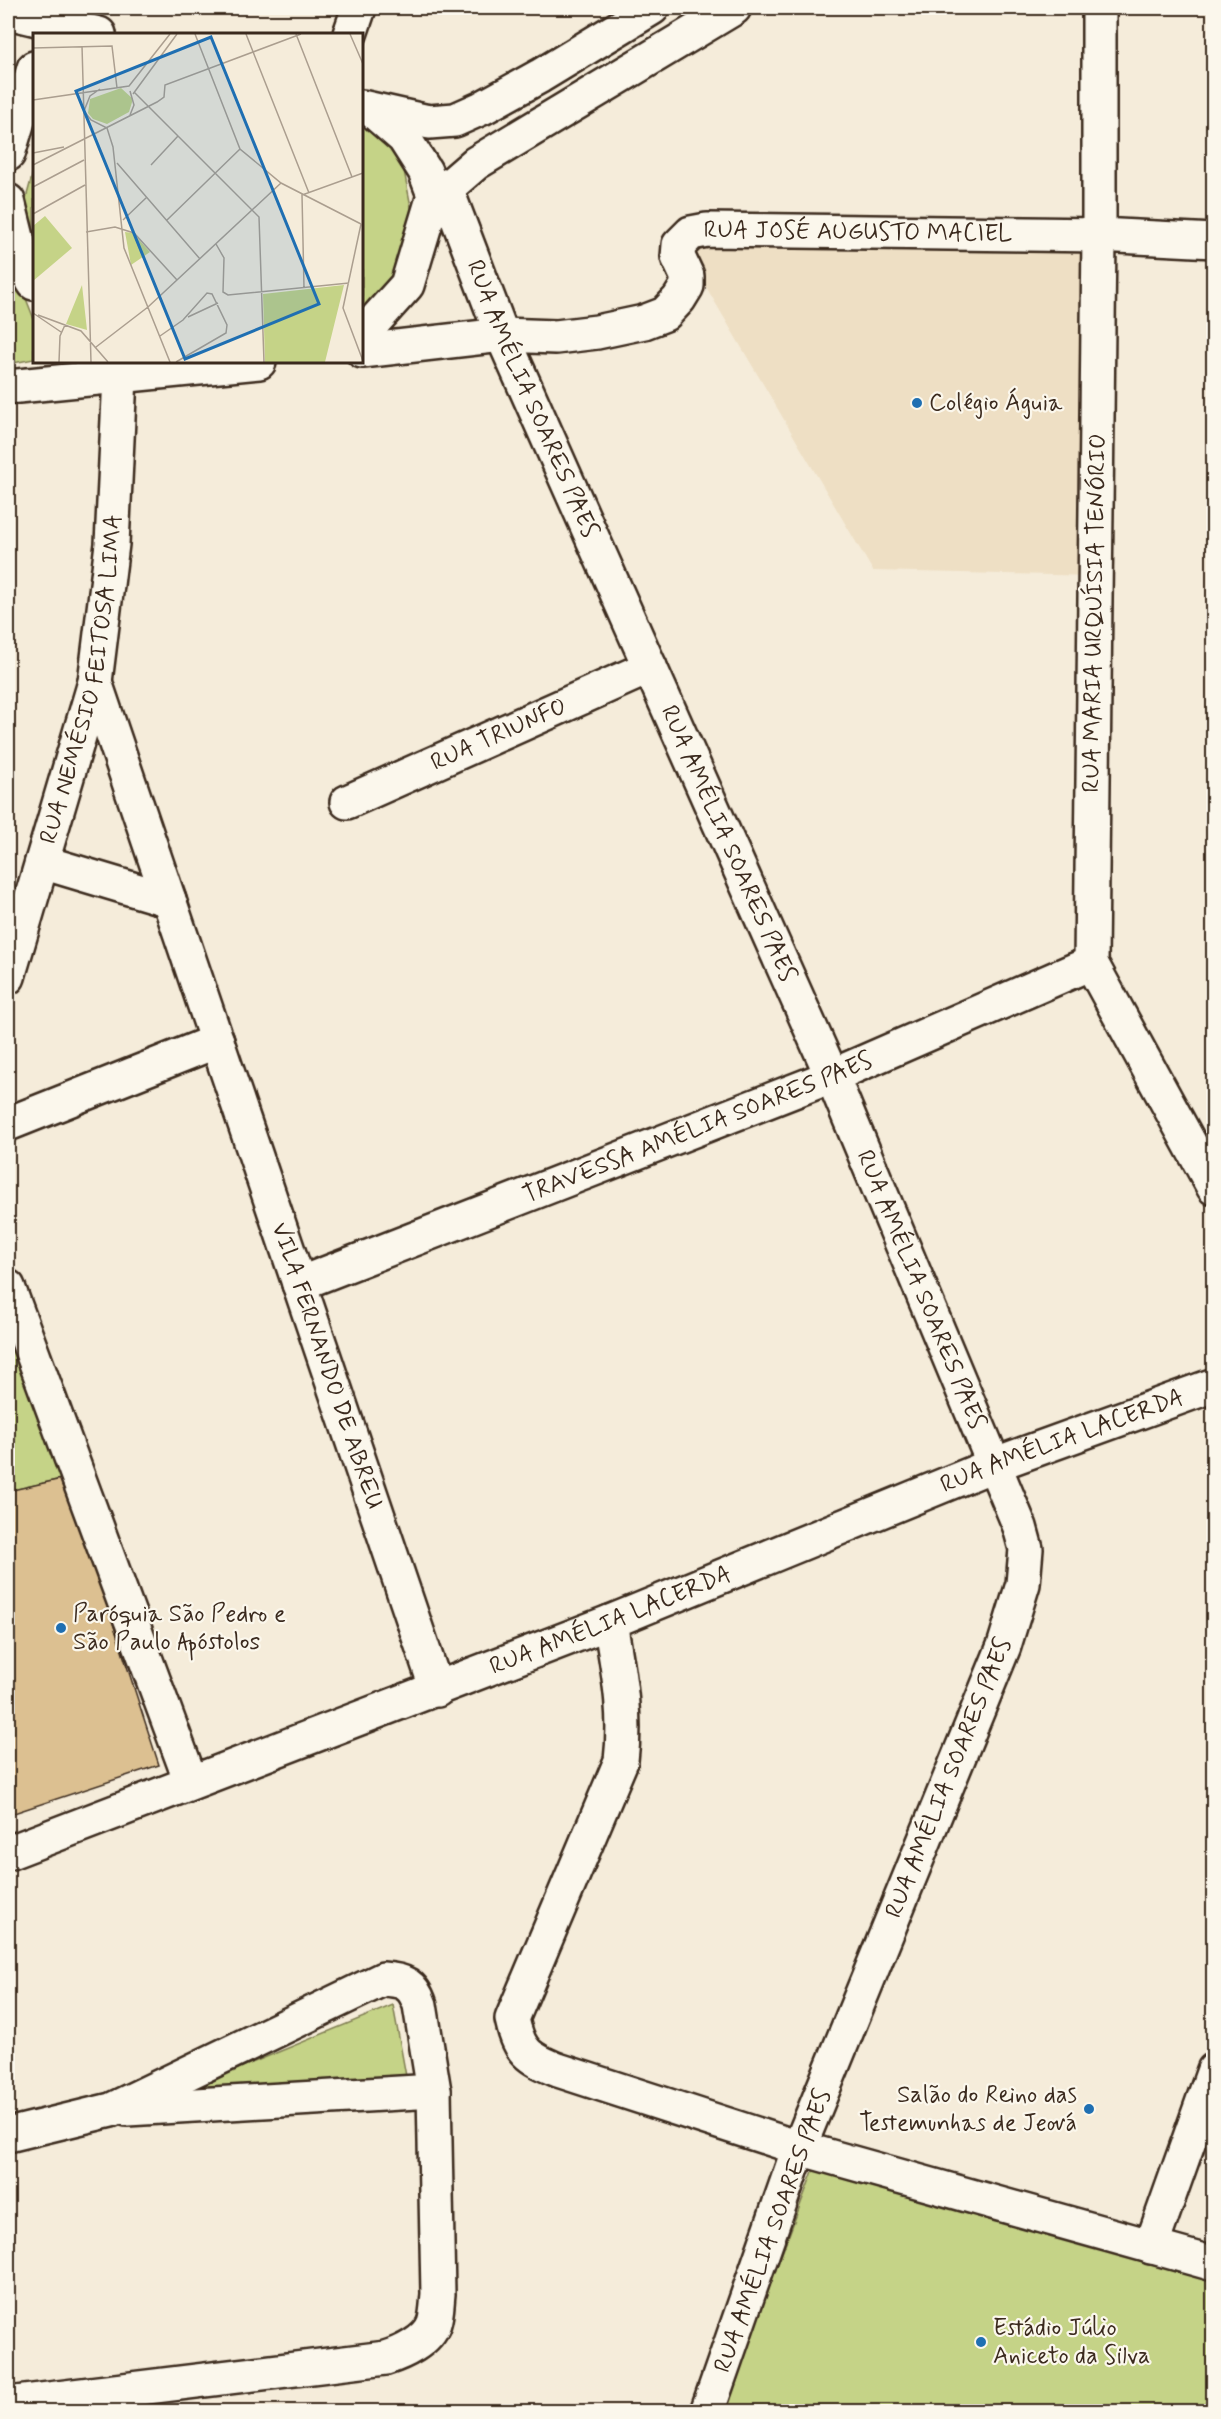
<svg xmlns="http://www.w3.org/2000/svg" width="1221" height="2419" viewBox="0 0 1221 2419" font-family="Mynerve,sans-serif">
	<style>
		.built { fill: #eedfc4 }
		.green { fill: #c5d387; stroke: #807e52; stroke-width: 1.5 }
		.building { fill: #dcc091; stroke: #3b2a1e; stroke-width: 1.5 }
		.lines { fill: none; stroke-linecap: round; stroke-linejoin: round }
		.minor-casing { stroke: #3b2a1e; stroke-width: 38 }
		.minor { stroke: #fbf7ec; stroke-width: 33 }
		.poi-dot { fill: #1f6fb2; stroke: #fbf7ec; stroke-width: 2 }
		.labels { text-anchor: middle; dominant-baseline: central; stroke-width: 4.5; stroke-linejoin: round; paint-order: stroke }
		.street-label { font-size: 24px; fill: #3b2a1e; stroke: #fbf7ec }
		.poi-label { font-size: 24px; fill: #3b2a1e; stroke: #fbf7ec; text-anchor: start }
		.inset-road { fill: none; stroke: #ab9e8f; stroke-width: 1.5 }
		.view { fill: #1f6fb2; fill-opacity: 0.15; stroke: #1f6fb2; stroke-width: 3 }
		.inset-edge { fill: none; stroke: #3b2a1e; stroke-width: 3 }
	</style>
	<rect width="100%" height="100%" fill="#f5ecda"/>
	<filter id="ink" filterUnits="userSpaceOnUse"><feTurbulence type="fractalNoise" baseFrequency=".0167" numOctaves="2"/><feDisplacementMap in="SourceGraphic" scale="12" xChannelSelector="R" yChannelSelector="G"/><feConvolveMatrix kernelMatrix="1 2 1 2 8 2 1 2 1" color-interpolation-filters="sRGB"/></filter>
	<g filter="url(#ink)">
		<path class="built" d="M1098,244L1095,576L873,571L682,246Z"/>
		<path class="green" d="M362,121L402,160L416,233L392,282L362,308Z
			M34,169V245L25,202Z
			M8,253L34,319V359L8,364Z
			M8,1317L66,1478L8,1491Z
			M393,2005L406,2076L176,2094Z
			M815,2166L1213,2272V2411L722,2412Z"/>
		<path class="building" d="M66,1478L159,1765L8,1815V1491Z"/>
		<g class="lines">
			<defs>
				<g id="minor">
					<path d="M1099,8V235L1091,963L1214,1188"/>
					<path d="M8,12L99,34"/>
					<path d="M350,34L359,8"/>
					<path d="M362,107L429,122L455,120L482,108L540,76L652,8"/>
					<path d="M8,154L34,68"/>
					<path id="s1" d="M446,188L502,335L832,1076L1020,1527L1026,1549L1023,1584L1004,1646L799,2148L707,2412"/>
					<path d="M434,195L454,182L476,163L734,8"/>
					<path d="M8,201L24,266L34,283"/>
					<path d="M362,335L407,285L434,195L425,171L404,138L373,111"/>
					<path id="s2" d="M362,351L502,335L556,337L597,332L644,322L665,314L679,299L687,286V276L678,257L679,245L691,233L707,230L1099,235L1214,241"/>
					<path d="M8,387L259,362"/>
					<path id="s3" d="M95,682L437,1690"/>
					<path id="s4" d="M347,802L650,667"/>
					<path d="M42,862L169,900"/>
					<path id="s5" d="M8,977L95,682L112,544L120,377L100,362"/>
					<path d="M8,1124L217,1041"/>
					<path id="s6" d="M299,1284L832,1076L1091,963"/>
					<path d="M8,1287L191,1782"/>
					<path d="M610,1622C618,1671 627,1711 621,1761L512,2019C519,2052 528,2058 558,2070L799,2148L1214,2264"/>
					<path id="s7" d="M8,1853L610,1622L993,1465L1214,1385"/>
					<path d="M127,2109L434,2091"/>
					<path d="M8,2135L111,2110L383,1979C404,1980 413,1984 420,2005L434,2091L438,2294C437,2303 437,2314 434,2323C428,2341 402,2353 386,2358L8,2404"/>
					<path d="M1151,2247L1214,2070"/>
				</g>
			</defs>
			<use href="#minor" class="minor-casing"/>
			<use href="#minor" class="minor"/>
		</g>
	</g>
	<g class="poi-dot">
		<circle cx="917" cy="403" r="6"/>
		<circle cx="61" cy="1628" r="6"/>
		<circle cx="1089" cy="2109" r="6"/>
		<circle cx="981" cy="2342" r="6"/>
	</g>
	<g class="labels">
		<g class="street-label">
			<text stroke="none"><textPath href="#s2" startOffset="570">RUA JOSÉ AUGUSTO MACIEL</textPath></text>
			<text stroke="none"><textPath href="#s1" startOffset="228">RUA AMÉLIA SOARES PAES</textPath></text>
			<text transform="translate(1095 613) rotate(-89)">RUA MARIA URQUÍSIA TENÓRIO</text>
			<text stroke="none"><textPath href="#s5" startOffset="308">RUA NEMÉSIO FEITOSA LIMA</textPath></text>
			<text stroke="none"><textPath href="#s4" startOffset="166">RUA TRIUNFO</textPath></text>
			<text stroke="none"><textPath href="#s1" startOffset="714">RUA AMÉLIA SOARES PAES</textPath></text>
			<text stroke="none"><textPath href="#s6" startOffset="428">TRAVESSA AMÉLIA SOARES PAES</textPath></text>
			<text stroke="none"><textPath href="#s1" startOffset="1200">RUA AMÉLIA SOARES PAES</textPath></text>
			<text stroke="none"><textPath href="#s3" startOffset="722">VILA FERNANDO DE ABREU</textPath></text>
			<text stroke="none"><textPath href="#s7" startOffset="1132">RUA AMÉLIA LACERDA</textPath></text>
			<text stroke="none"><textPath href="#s7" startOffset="646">RUA AMÉLIA LACERDA</textPath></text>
			<text transform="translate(949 1778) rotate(-68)">RUA AMÉLIA SOARES PAES</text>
			<text transform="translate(773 2231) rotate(-70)">RUA AMÉLIA SOARES PAES</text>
		</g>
		<g class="poi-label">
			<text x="929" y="403">Colégio Águia</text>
			<text x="73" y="1614">Paróquia São Pedro e<tspan x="73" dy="28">São Paulo Apóstolos</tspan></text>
			<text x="1077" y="2095" text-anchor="end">Salão do Reino das<tspan x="1077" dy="28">Testemunhas de Jeová</tspan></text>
			<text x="993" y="2328">Estádio Júlio<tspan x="993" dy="28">Aniceto da Silva</tspan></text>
		</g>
	</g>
	<g transform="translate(33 33)">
		<rect width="330" height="330" fill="#f5ecda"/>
		<path d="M88,55L100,66L96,79L74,91L60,86L55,80L57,66ZM12,183L39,215L0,248V193ZM92,199L100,200L117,219L98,232ZM49,252L54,297L33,291ZM311,252L292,329H232L230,261Z" fill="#c5d387"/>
		<path class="inset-road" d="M162,1L207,116L248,150L328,191M213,1L276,160M263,1L319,144M317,1L330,31M49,13L58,329M0,15L79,13L84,55M67,56L57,63L51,78L58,87L74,95L80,114L91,215L137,329M97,58L101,72L97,82M101,59L226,184L231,329M100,61L144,1M0,67L96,53L137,1M0,120L31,114M84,130L167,226M0,132L124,69L131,64L132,52L268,1M118,132L145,103M0,154L51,127M0,181L52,152M90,187L114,164M134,187L207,116M328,191L310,275L330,328M53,199L82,194L101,200L144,247M183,211L191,225L190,259L195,262L316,250M271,255L269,162L330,140M0,280L28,299M5,282L48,298L75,329M155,284L185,270M127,303L150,287L174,260L179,261L194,292L193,300L143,329M63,314L115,274L248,150M26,329L27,303L32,292"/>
		<path class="view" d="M178,4L286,271L152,326L43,58Z"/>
		<rect width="330" height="330" class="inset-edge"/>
	</g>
	<rect width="1221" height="2419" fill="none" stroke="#fbf7ec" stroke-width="30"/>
	<rect x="15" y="15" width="1191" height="2389" fill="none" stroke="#3b2a1e" stroke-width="2" filter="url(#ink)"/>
</svg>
